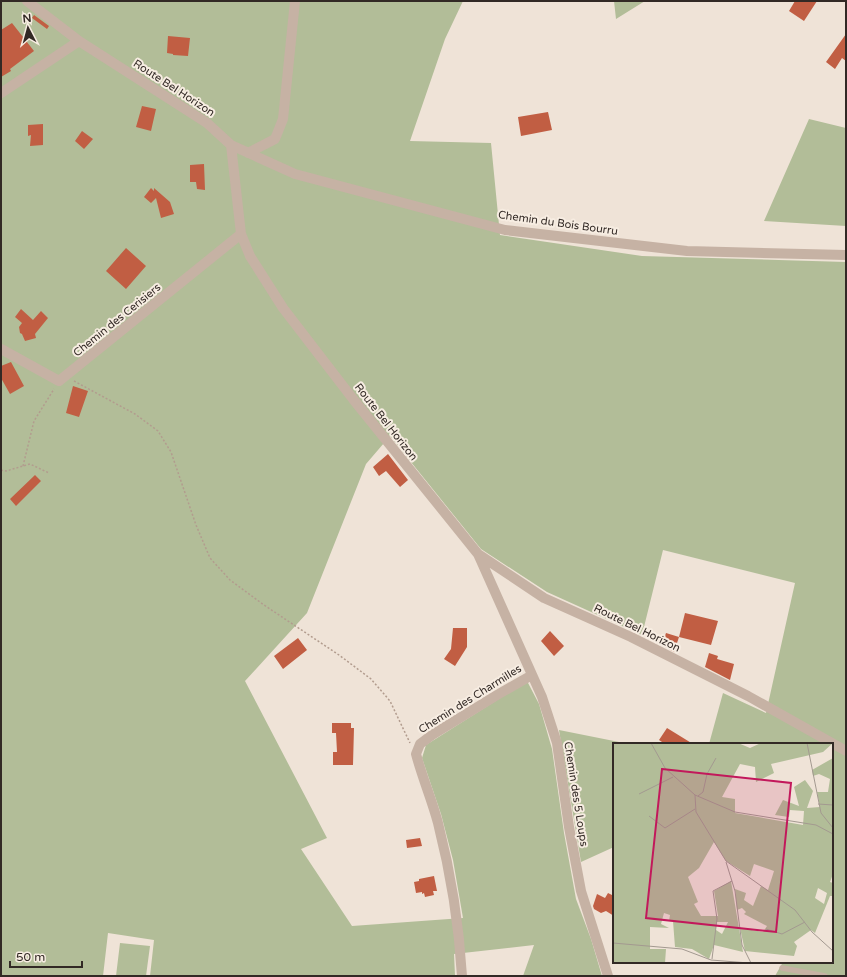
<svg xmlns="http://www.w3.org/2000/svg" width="847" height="977" viewBox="0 0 847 977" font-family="'Varela Round',sans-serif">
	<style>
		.green { fill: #b2bd98 }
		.building { fill: #c15e43 }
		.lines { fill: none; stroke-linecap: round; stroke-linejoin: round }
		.path { stroke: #b29c8e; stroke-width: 1.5; stroke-dasharray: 2 2; stroke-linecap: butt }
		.service { stroke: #c6b2a4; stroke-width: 5.5 }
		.minor { stroke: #c6b2a4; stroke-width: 10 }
		.labels { text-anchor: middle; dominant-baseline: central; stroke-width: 4; stroke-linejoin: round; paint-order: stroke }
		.street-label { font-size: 11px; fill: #322925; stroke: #f7ede2 }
		.inset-road { fill: none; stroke: #a39990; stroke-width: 1 }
		.view { fill: #c2185b; fill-opacity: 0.15; stroke: #c2185b; stroke-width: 2 }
		.inset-edge { fill: none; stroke: #322925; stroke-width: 2 }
	</style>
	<rect width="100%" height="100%" fill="#efe3d7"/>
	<path class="green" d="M1,1H463L445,39L410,141L491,143L500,235L642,256L846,262V976H775L783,962H832V744H709L723,693L766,713L795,583L663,550L642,635L547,592L481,549L390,436L366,464L307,613L245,681L327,838L301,849L352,926L463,918L453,860L441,814L422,758L426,745L527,681L539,704L552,749L564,833L576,899L591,939L602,976H523L534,945L454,954L455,976H150L154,940L108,933L103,976H1Z
		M614,1H645L616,19Z
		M809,119L846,128V226L764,221Z
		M559,730L629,744H614V847L581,862Z
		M120,943L150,946L146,976H116Z"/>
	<path class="building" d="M795,1H817L804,21L789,11Z
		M34,15L49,26L47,29L32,18Z
		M12,23L34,51L10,69L11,71L1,77V30Z
		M846,34V61L842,58L835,69L826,62Z
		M168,36L190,38L188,56L173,55V54L167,53Z
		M142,106L156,109L151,131L136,127Z
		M548,112L552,130L521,136L518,117Z
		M43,124V145L30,146L31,135L28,136V125Z
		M82,131L93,139L84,149L75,141Z
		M204,164L205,190L197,189L196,182H190V165Z
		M151,188L154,191V188L170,202L174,214L161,218L156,198L151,203L144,197Z
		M126,248L146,266L126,289L106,271Z
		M21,309L33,320L41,311L48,318L35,334L36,338L25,341L22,334L20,333L19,327L22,323L15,317Z
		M11,362L24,386L10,394L1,378V366Z
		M73,386L88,391L79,417L66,413Z
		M388,454L408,480L400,487L386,471L379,476L373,467Z
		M35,475L41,481L16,506L10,499Z
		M685,613L718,621L711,645L679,637Z
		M453,628H467V647L455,666L444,659L451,649Z
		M550,631L564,646L554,656L541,641Z
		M666,633L679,637L674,652L662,645Z
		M298,638L307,650L283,669L274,656Z
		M709,653L718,656L717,659L734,664L730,680L705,667Z
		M332,723H351V728H354L353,765H333V752H337L336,733H332Z
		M667,728L693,744H665L659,740Z
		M420,838L422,846L407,848L406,840Z
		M434,876L437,891H433L434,895L425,897L424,893L422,894V892L416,893L414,882L419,881V879Z
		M608,893L614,896V916L606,911L601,913L594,909L593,906L597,894L605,898Z"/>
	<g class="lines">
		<path class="path" d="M74,381L135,414L158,431L171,452L196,525L210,558L230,580L264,605L339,655L371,679L390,701L410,743
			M23,466L34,421L54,389
			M1,470L6,471L30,464L49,473"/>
		<path class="service" d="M782,968L825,976"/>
		<path class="minor" d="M27,1L79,41L207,123L231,145L241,234L250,256L283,308L353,399L478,554L544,598L631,637L748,696L846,751
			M1,93L79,41
			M231,145L295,174L505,230L687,251L846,255
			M248,153L275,139L283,119L295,1
			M1,349L59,381L241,234
			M478,554L542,697L557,743L569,827L581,891L608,976
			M462,976C459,924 451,874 438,823C432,800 422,777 416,754L420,744L432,735L497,695L532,675"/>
	</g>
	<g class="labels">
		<g class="street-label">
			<text transform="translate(174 88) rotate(33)">Route Bel Horizon</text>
			<text transform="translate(558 223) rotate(8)">Chemin du Bois Bourru</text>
			<text transform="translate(117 320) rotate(-39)">Chemin des Cerisiers</text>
			<text transform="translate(386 422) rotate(52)">Route Bel Horizon</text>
			<text transform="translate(637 628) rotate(26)">Route Bel Horizon</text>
			<text transform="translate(470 699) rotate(-32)">Chemin des Charmilles</text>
			<text transform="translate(576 794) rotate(81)">Chemin des 5 Loups</text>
		</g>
	</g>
	<g transform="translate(613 743)">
		<rect width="220" height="220" fill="#efe3d7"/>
		<path d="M0,0H125L137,5L148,0H220L210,9L158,21L161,30L143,39L142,24L127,21L109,54L122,56V70L190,82L191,68L177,67L176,74L162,72L170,57L186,63L181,44L192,37L200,48L194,65L207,64L204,49H215L217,36L206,31L200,33L199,27L220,15V131L217,139L220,140V153H217L202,190L198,187L181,199L184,203L181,213L132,208L127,185L150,189L154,183L131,171L133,169L129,165L124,167L122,146L133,150L131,157L140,163L148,143L155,147L161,128L141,121L137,133L113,118L101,99L86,125L75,134L85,159L81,161L88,173H105L101,148L118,138L130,209L101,202L96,216L79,206L62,204L60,178H56L57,172L51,170L48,181L56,185L37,184V206H53L52,220H0ZM205,145L214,150L211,161L202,155ZM103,179H115L109,191L103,187Z" fill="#b2bd98" fill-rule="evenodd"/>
		<path class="inset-road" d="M38,0L52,25L82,52L83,69L113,118L182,167L199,189L220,208M194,0L208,70L220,85M26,51L60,34M82,52L122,69L203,82L220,91M85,53L90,49L94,31L103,15M205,61L220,62M36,73L52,85L82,66M113,119L122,148L129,202L138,220M153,186L169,191L192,179M0,200L69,206L98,217L136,220M99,216L104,176L100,148L119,138"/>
		<path class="view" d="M49,26L178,40L163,189L33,175Z"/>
		<rect width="220" height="220" class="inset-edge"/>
	</g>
	<rect width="847" height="977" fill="none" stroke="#322925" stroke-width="4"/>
	<g transform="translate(28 28) rotate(354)" stroke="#f7ede2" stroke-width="3" paint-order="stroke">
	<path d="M0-3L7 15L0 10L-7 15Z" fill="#322925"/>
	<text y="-6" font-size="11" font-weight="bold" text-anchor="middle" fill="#322925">N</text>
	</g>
	<path d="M10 961v6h72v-6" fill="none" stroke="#322925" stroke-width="2"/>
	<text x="16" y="961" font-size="12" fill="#322925" stroke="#f7ede2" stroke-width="3" paint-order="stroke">50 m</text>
</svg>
